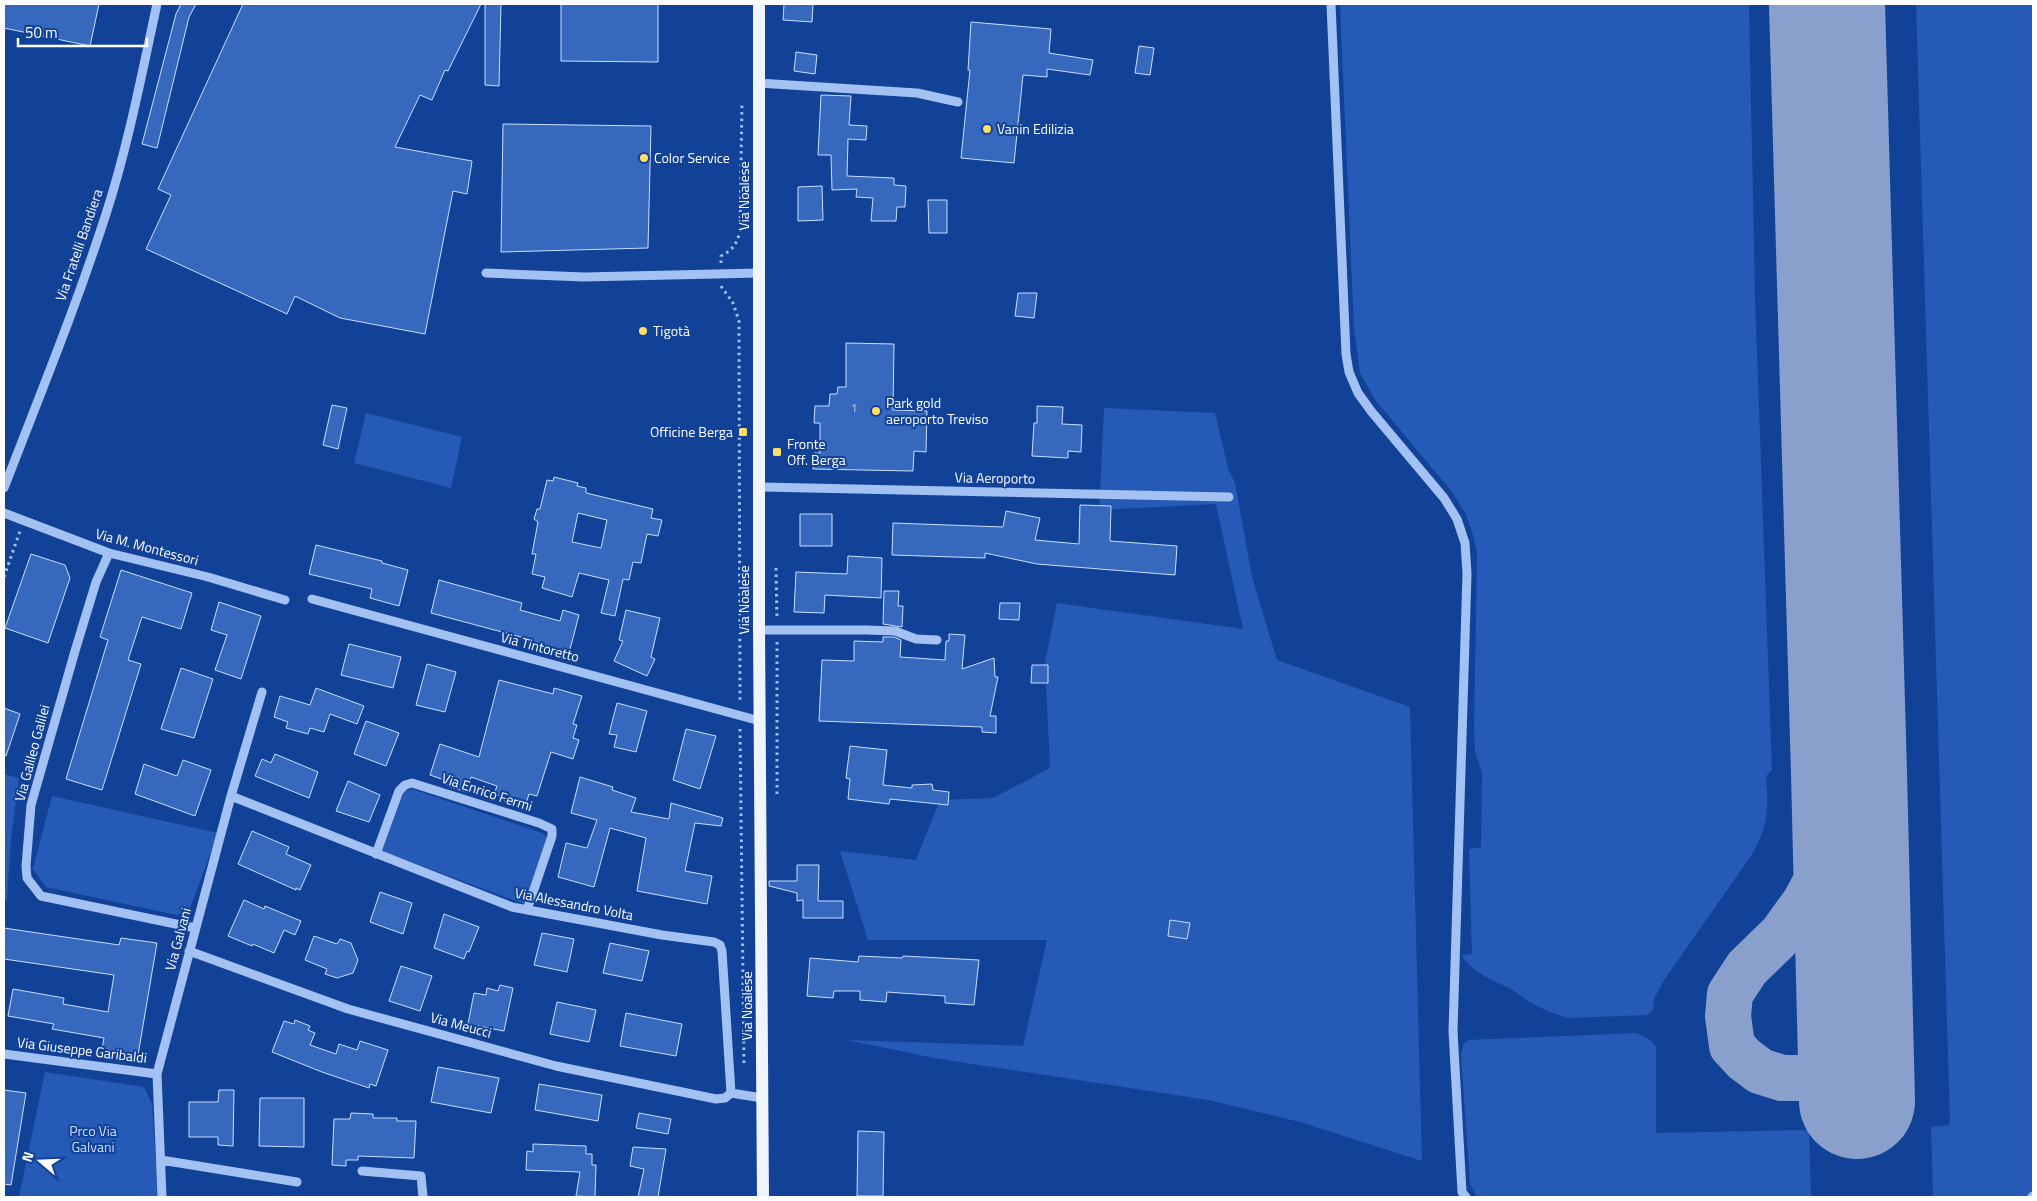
<svg xmlns="http://www.w3.org/2000/svg" width="2037" height="1201" viewBox="0 0 2037 1201" font-family="'Titillium Web',sans-serif">
<rect width="100%" height="100%" fill="#124297"/>
<path fill="#255ab6" d="M1340,4H1749L1755,296L1772,770L1766,776C1769,811 1768,826 1751,856L1664,980L1654,999L1653,1010L1647,1015L1568,1018C1556,1014 1543,1010 1532,1003C1524,999 1517,992 1509,988C1491,979 1472,973 1462,955L1472,954L1469,849L1481,847L1482,773L1475,751L1474,730L1477,552L1472,532L1465,513L1452,492L1376,401L1360,373L1354,329Z
M1916,4H2033V1194L2028,1197H1933L1931,1127L1948,1125L1950,1122Z
M1104,408L1215,413L1228,468L1235,483L1252,577L1277,660L1410,707L1422,1161L1300,1122L1208,1100L934,1058L847,1040L1023,1046L1047,940H868L840,851L916,860L940,800L993,798L1050,768L1045,662L1057,603L1243,629L1216,504L1099,510Z
M366,413L462,437L451,488L354,463Z
M4,774L19,778L11,839L7,900L4,899Z
M412,789L542,833L548,838L524,904L382,851L404,792Z
M52,796L218,833L189,911L176,915L46,887L33,869Z
M1636,1033C1644,1036 1651,1039 1656,1047V1133L1809,1130L1811,1197H1477L1470,1184L1461,1056C1462,1049 1462,1044 1469,1040Z
M45,1072L144,1087L152,1104L158,1197H19Z"/>
<g fill="none" stroke-linecap="round" stroke-linejoin="round">
<path stroke="#88a0cb" stroke-width="46" d="M1849,773L1831,854L1805,902L1782,934L1747,968L1730,994L1728,1016L1732,1046L1744,1059L1760,1071L1782,1078H1813L1847,1047L1855,1020"/>
<path stroke="#88a0cb" stroke-width="116" d="M1827,4L1849,773L1857,1101"/>
</g>
<path fill="#3668bd" stroke="#cbdefd" fill-rule="evenodd" d="M4,4H99L90,46L4,28Z
M181,4H196L189,17L157,148L142,144L176,14Z
M243,4H481L448,71L445,70L432,100L420,95L395,147L472,161L467,194L453,191L425,334L340,318L295,296L287,314L146,249L171,195L158,189Z
M485,4H501L499,86L485,85Z
M561,4H658V62L561,61Z
M784,4H813L812,22L783,20Z
M971,22L1051,29L1049,53L1093,60L1090,75L1047,69V77L1023,75L1014,163L961,158L970,70H968Z
M1139,46L1154,48L1150,75L1135,73Z
M796,52L817,55L815,74L794,71Z
M821,95L851,96L849,125L867,126L866,140L848,139L847,176L894,178V185L906,186L905,207H897L896,221H871L873,198L856,197L857,189L832,190L831,155H818Z
M503,124L651,126L648,248L501,252Z
M822,186L823,220L798,221V187Z
M928,200H947V233H929Z
M1018,293H1037L1034,318L1015,316Z
M846,343L894,344L893,410L927,411L926,452L914,451L913,471L813,469L814,453H820V423H814L815,406H829L830,394H837L838,387H846Z
M332,405L347,408L338,449L323,445Z
M1037,406L1063,407L1062,424L1082,425L1081,452L1068,451V458L1032,456L1034,423H1037Z
M554,477L578,483L577,486L586,488V493L653,509L651,518L662,520L658,536L647,534L641,563L633,562L629,580L623,579L615,616L601,613L609,580L579,573L572,597L542,588L545,577L532,574L536,554H532L538,522L534,519L537,509H540L547,480L553,481ZM578,513L607,520L601,548L572,542Z
M1080,505L1111,506L1110,541L1177,546L1175,575L1037,564L985,553V558L892,555L893,523L1003,527L1006,511L1040,518L1035,540L1079,544Z
M800,514H832V546H800Z
M316,545L382,561V563L408,570L399,606L370,598L372,589L309,574Z
M31,554L65,565L70,578L48,643L5,628Z
M848,556L882,558L881,598L825,595L824,613L794,612L796,572L847,574Z
M121,570L192,593L181,629L142,617L128,660L141,664L102,790L66,779L108,640L100,637Z
M439,580L522,603L520,610L560,621L563,610L579,615L569,653L531,643L532,640L431,613Z
M884,591H899L898,606H903L902,627L883,624Z
M219,602L261,616L241,679L215,670L227,635L211,630Z
M1000,603H1020L1019,620L999,619Z
M626,610L660,618L651,657L655,659L647,676L614,661L623,641L619,640Z
M949,634L965,635L962,669L994,658L995,677H998L990,716H996V733L982,732V727L819,721L822,660L854,661V641L883,642V637H894L901,640L900,657L945,660L946,641H949Z
M349,644L401,657L393,688L341,675Z
M427,664L456,672L445,712L416,705Z
M1032,665H1048V683H1031Z
M181,668L213,679L194,738L161,729Z
M499,680L553,694L554,688L582,696L573,724L577,725L573,738L579,740L573,759L551,752L537,796L529,794L525,807L504,801L505,797L494,794L497,786L471,777L466,792L448,786L447,781L430,775L440,744L479,757Z
M316,688L364,706L357,724L330,714L324,732L310,728L308,734L286,728L288,722L274,717L280,696L310,705Z
M617,703L647,711L636,752L614,747L617,735L609,734Z
M4,708L20,714L6,756L4,755Z
M366,721L399,733L386,766L354,754Z
M686,729L716,736L700,789L673,780Z
M850,746L887,750L883,785L912,788V785L932,784L933,790L949,792L948,805L890,799L889,804L848,799L850,779L846,778Z
M275,754L318,772L309,798L255,776L262,759L271,763Z
M183,760L211,770L195,816L135,794L144,764L177,776Z
M580,777L613,787L612,790L636,798L631,812L669,819L671,803L723,818L721,826L695,823L685,871L712,876L707,904L637,891L646,838L610,828L594,887L558,877L566,843L587,848L597,820L571,813Z
M348,781L380,795L369,822L336,811Z
M252,831L289,847L286,854L311,865L300,890L296,888V890L238,864Z
M797,865H819L818,901H843V918H803V900L797,901V893L769,886V881H797Z
M380,892L412,903L403,934L370,922Z
M244,900L264,909L265,906L301,921L295,935L284,930L274,953L253,944L252,946L228,936Z
M444,914L479,927L469,952L467,951L464,959L434,948Z
M1170,920L1190,923L1187,939L1168,936Z
M4,928L119,945L121,938L157,943L138,1055L102,1049L104,1038L52,1029L54,1024L8,1016L13,989L64,998L63,1004L108,1012L114,975L4,959Z
M542,933L574,939L567,972L534,965Z
M314,936L337,944L340,939L351,943L358,960L353,973L337,978L325,974L327,969L305,960Z
M610,943L649,951L642,981L603,973Z
M859,956L902,958L903,956L979,960L974,1005L945,1003V996L900,993L887,992L886,1002L860,1000V991H834L833,998L807,996L810,958L858,962Z
M401,966L432,976L420,1011L389,1001Z
M500,985L513,988L504,1031L468,1024L474,993L486,995L487,988L498,991Z
M557,1002L596,1010L589,1042L550,1034Z
M626,1013L682,1024L676,1056L620,1046Z
M295,1020L310,1026L308,1030L315,1033L310,1045L336,1054L339,1044L357,1050L360,1041L388,1050L376,1086L370,1084L369,1088L322,1072L272,1052L284,1021L294,1024Z
M438,1067L499,1078L491,1113L431,1102Z
M539,1084L602,1095L598,1121L535,1110Z
M4,1090L26,1093L11,1185L4,1184Z
M219,1090H234L233,1146L218,1145V1137H189V1102H218Z
M260,1098H304V1147L259,1146Z
M351,1113L373,1114V1118H397V1121H416L414,1158L358,1156V1160H346V1166L332,1165L334,1119H350Z
M639,1113L671,1119L668,1134L636,1128Z
M858,1131L884,1132L883,1196H857Z
M533,1144L586,1146V1154H592V1165H596L595,1197L576,1196L580,1172L526,1170L527,1151L533,1152Z
M633,1147L666,1149L658,1197H638L644,1169L630,1166Z"/>
<g fill="none" stroke-linecap="round" stroke-linejoin="round">
<path stroke="#a3c1f3" stroke-width="3" stroke-dasharray="2.5 4" stroke-linecap="butt" d="M721,263V256C733,250 738,242 740,230L742,102
M721,286L733,303L739,321L740,702
M776,568L777,619
M4,577L20,531
M740,729L744,1065
M777,794V640"/>
<path stroke="#a3c1f3" stroke-width="9" d="M1331,4L1346,354L1349,372L1358,393L1371,411L1444,498L1457,519L1465,543L1467,574L1453,1031L1462,1192L1466,1197
M758,83L917,93L958,102
M486,273L584,277L759,273
M759,487L1229,497
M4,488C39,397 76,307 106,214C128,146 142,73 157,4
M4,513L109,553L208,577L285,600
M109,553L96,582L75,651L31,805L26,866L27,878L41,896L195,928
M312,599L760,721
M759,630H866L895,631L916,639L937,640
M231,796L512,907L662,935L714,942L720,945L722,951L731,1093
M376,854L399,791L405,785L412,783L539,823L552,829V836L527,910
M189,951L348,1009L556,1066L716,1099L725,1098L731,1093
M4,1054L157,1074
M731,1093L762,1098
M161,1160L297,1182
M362,1171L421,1176L423,1197
M162,1197L157,1074L231,796L262,692
M2032,1197L2033,1196"/>
<path stroke="#eff4ff" stroke-width="12" d="M759,4V630L763,1197"/>
</g>
<g fill="#ffde65" stroke="#124297" stroke-width="2">
<circle cx="987" cy="129" r="5"/>
<circle cx="644" cy="158" r="5"/>
<circle cx="643" cy="331" r="5"/>
<circle cx="876" cy="411" r="5"/>
<rect x="738" y="427" width="10" height="10" rx="2.5"/>
<rect x="772" y="447" width="10" height="10" rx="2.5"/>
</g>
<g text-anchor="middle" stroke-width="4" stroke-linejoin="round" paint-order="stroke">
<g font-size="11" fill="#cdd9ee">
<text x="854" y="412">1</text>
</g>
<g font-size="14" fill="#fff" stroke="#124297" text-anchor="start">
<text x="997" y="134">Vanin Edilizia</text>
<text x="654" y="163">Color Service</text>
<text x="653" y="336">Tigotà</text>
<text x="886" y="408">Park gold<tspan x="886" dy="16">aeroporto Treviso</tspan></text>
<text x="733" y="437" text-anchor="end">Officine Berga</text>
<text x="787" y="449">Fronte<tspan x="787" dy="16">Off. Berga</tspan></text>
</g>
<g font-size="14" fill="#fff" stroke="#124297">
<text transform="translate(744 196) rotate(-90)" y="5">Via Noalese</text>
<text transform="translate(79 245) rotate(-71)" y="5">Via Fratelli Bandiera</text>
<text transform="translate(995 478) rotate(1)" y="5">Via Aeroporto</text>
<text transform="translate(147 547) rotate(15)" y="5">Via M. Montessori</text>
<text transform="translate(744 600) rotate(-90)" y="5">Via Noalese</text>
<text transform="translate(540 647) rotate(15)" y="5">Via Tintoretto</text>
<text transform="translate(32 753) rotate(-75)" y="5">Via Galileo Galilei</text>
<text transform="translate(487 792) rotate(18)" y="5">Via Enrico Fermi</text>
<text transform="translate(574 904) rotate(11)" y="5">Via Alessandro Volta</text>
<text transform="translate(178 939) rotate(-75)" y="5">Via Galvani</text>
<text transform="translate(747 1006) rotate(-90)" y="5">Via Noalese</text>
<text transform="translate(461 1025) rotate(15)" y="5">Via Meucci</text>
<text transform="translate(82 1050) rotate(7)" y="5">Via Giuseppe Garibaldi</text>
</g>
<g font-size="14" fill="#cbdefd" stroke="#124297">
<text x="93" y="1136">Prco Via<tspan x="93" dy="16">Galvani</tspan></text>
</g>
</g>
<rect width="2037" height="1201" fill="none" stroke="#ffffff" stroke-width="10"/>
<g transform="translate(40 1161) rotate(289)" stroke="#124297" stroke-width="4" paint-order="stroke">
<path d="M0-4L9 19L0 12L-9 19Z" fill="#ffffff"/>
<text y="-8" font-size="14" font-weight="bold" text-anchor="middle" fill="#ffffff">N</text>
</g>
<path d="M18 38v8h129v-8" fill="none" stroke="#ffffff" stroke-width="2.5"/>
<text x="25" y="38" font-size="15" fill="#ffffff" stroke="#124297" stroke-width="4" paint-order="stroke">50 m</text>
</svg>
